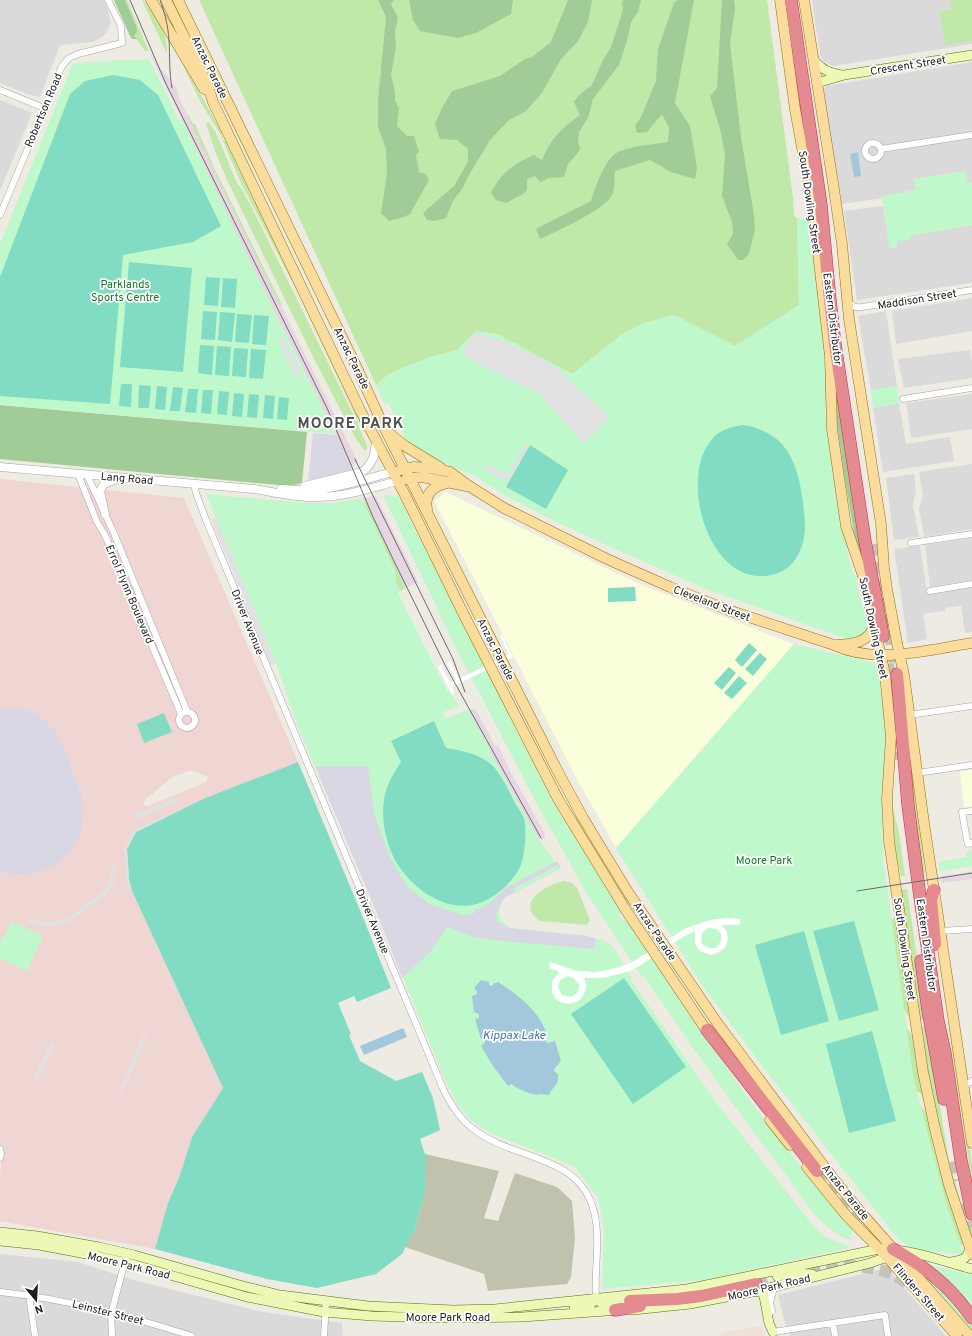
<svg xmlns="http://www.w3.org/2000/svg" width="972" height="1336" viewBox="0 0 972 1336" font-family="Overpass,sans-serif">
<rect width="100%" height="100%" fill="#eeebe3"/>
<path fill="#dbdada" d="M0,0H104L108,11L111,23L105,35L93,42L60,45L40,97L27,94L0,83Z
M812,0H972V44L833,66L823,61L820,55Z
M972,62V185L842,204L822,89H824L826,86Z
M0,100L32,113L0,191Z
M883,206L890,249L896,241L911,235L972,225V283L857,300L844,211Z
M972,298V331L896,344L892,311Z
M886,311L897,386L871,390L858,316Z
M970,350L972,361V378L904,388L898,359Z
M972,394V429L911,438L906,403Z
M899,403L906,444L950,437L954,461L883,472L873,408Z
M972,464V529L924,537L919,508L923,496L919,472Z
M914,474L916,491L913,505L919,537L894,540L886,478Z
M972,538V580L930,587L925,545Z
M920,546L927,594L972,586V632L965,633L961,606L945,608V611L923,614L927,639L908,643L894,549Z
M0,1254L78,1262L130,1279L263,1312L342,1323L343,1336H0Z
M887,1268L946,1336H791L785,1323L778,1295Z"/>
<path fill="#efd6d2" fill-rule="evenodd" d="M0,479L184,498L298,762L204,799L137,832L132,891L223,1088L192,1137L180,1175L168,1203L155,1249L0,1221V1176L3,1149L0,1147ZM192,770L208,777L206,782L148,806H145L143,804L144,801L172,777Z"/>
<path fill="#e7d5e1" d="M149,51L158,65L178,90H177L179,98L187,115L358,462L350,466L337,435L278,319Z
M376,496L418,582L406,588L365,501L364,502L362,498Z
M473,709L476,710L495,746L498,745L508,767L545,834L544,839L541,840L538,839L489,750L490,748L468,710Z
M972,872V879L942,883L941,876Z"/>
<path fill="#fafedb" d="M446,492L637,583L794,644L616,848L578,781L434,501Z
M972,770V806L964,807L960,772Z"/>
<path fill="#f0e0d6" d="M763,1326L765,1336H721V1333Z"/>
<path fill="#c0c2ae" d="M425,1154L499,1171L484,1218L498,1221L515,1173L557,1187L572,1201L575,1238L571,1277L567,1284L488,1291L484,1274L405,1247L415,1229L425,1193Z"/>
<path fill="#c0e8a9" d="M125,0H127L148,49L147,51H145L134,36Z
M142,0H144C147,6 151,10 155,16C164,27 167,40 167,54Z
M199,0H767L793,198L794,216L797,218L799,305L735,346L674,315L641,324L620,336L572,374L497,334L477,331L457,350L430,357L389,374L376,385Z
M950,0H972V41L945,45L940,12L951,10Z
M186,69L223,134L221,135L224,141L226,140L363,426H361L359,423L297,291L240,181L220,134L201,103L185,70Z
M188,114L193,124H195L216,172L215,173L187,115Z
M209,122L216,133L237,183L242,189L260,224L355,418L367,445V448L365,451L358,441H357L313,357L227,180L216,154L206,123Z
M217,173L282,305L280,306L217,177L215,174Z
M365,501L406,588L400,591L396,583L394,568L364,505V502Z
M906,718L925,873H921L911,795Z
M891,799L899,833L905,876H901L895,852L891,824Z
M563,881L572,883L577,888L590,920L587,925L540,921C536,918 533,916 531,911C526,895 550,885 563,881Z
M907,889L926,1019L919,1020L900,890Z
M896,918L911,1020L900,1004L887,919Z
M899,1016L914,1039L924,1096L911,1087Z
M951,1022L972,1163V1184L948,1023Z
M927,1026L948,1156L967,1225L972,1224V1245L954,1192L930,1091L920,1027Z
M914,1099L928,1115L965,1244L958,1245Z"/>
<path fill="#a1cc98" d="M114,0H125L136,26L137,31L134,36L137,39H132L130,36Z
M378,0H394L391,4L398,18L395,32L396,47L391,75L395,92V100L399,109L397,126L407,136H414L419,152L416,155L419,172L426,174L429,180L410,214L404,217L389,221L381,213L387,174L386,149L378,127V101L386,17Z
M409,0H513L511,14L476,33L458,38L420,31L413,20Z
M568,0H592L588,22L578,41L561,59L542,93L525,112L509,120L490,140L469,175L464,186L453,201L446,218L434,221L427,220L423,213L454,186L468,162V149L457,140L440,139L435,124L442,108L452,91L500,76L525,59L532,57L551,42Z
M624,0H641L638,12L631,22L627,41L619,65L593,99L588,118L579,132L578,140L580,150L568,164L564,177L549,178L540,182L535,176L527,179V190L523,194L506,203L496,200L491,193C501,173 513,164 534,155L542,160C551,138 561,129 580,115L574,102L579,95L592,85L602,62L611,47L623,10L622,2Z
M678,0H694L675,103L690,126L697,168L695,179L671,172L650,160L615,171C614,177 615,186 613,193C608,209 556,231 540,239L536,229L591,201C595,188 605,158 618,152C634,145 652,145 668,142L669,128L662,114L647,132L637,133L635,126L641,117L656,81L658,49L674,3Z
M722,0H734L735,8L730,44L741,137L754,215L755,230L749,254L743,260H738L727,244L733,234L732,222L722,196L725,155L721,133L710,96L717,88Z
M835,375L863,549L859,551L854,533L845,480L836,416Z
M0,405L307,432L302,483L289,486L0,459Z"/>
<path fill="#bff8ca" d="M149,59L179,120L182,119L278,319L336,434L0,405V244L73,63Z
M965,171L967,183L972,182V225L911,235V239L897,241V247L890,249L882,196L916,190L914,179Z
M797,218H810L827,370L825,414L838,497L848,543L847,554L856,580L868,629L864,636L850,640L706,589L606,545L555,521L506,496L475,476L439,461L414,458L389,404L385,405L376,385L389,374L430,357L457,350L477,331L497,334L572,374L620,336L641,324L674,315L735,346L799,305Z
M897,386L899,403L873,408L871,390Z
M206,494L307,503H335L362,498L394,568L396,583L400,591L398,593L447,691H450L452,695H453L459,706L443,712L445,718L468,710L491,749L489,750L538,839C543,846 551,854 555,862L557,861L561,868L506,897C495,907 498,920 510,928L587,936L603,940L612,946L615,950L631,976L632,982L718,1105L811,1223C825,1238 830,1240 849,1246V1248L703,1280L602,1289L604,1229L598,1198L574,1166L488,1132L470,1119L458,1105L442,1073L379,918L295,719L276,663Z
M383,495L398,496L403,504L412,524L437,571L554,804L622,913L619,915L623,922L626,920L746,1095L798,1163L853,1229L852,1231L850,1240C815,1226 802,1195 780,1167C732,1105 689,1042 645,978L640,974L586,892L538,806L454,644Z
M794,644L878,664L887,743L882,803L883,859L914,1081L946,1202L964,1255L913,1249L898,1239L763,1067L702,985L616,848Z
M972,850V866L940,871L939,862L967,857L966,852Z
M11,923L18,924L43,936L27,971L0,959V944Z
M925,1264L972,1275V1331L919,1272Z"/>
<path fill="#81dcc3" d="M113,75L140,80L158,95L221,226L193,242L123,255L110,404L0,396V277L70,94L85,81Z
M129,262L192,268L183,372L120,367Z
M206,277L220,278L218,306L204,305Z
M223,278L237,279L235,308L221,307Z
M203,311L217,312L215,340L201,339Z
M220,312L235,313L232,342L218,340Z
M237,314L252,315L249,343L235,342Z
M254,315L269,316L266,345L252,344Z
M200,345L214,346L212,375L198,373Z
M217,346L231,347L229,376L215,375Z
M234,348L248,349L246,377L232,376Z
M251,349L266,350L263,379L249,378Z
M121,384H132L131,407L119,406Z
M139,385L151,386L149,408H138Z
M157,386L167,387L165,410L155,409Z
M173,387L183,388L180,411H170Z
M188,389H198L196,413L185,412Z
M203,390H213L211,414L201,413Z
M219,391L229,392L227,415L217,414Z
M234,393L244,394L242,417L232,416Z
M249,394L259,395L257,418L247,417Z
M265,395L275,396L273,419L263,418Z
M279,397L289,398L287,420L277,419Z
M743,425C787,432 798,463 803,503C805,520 807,535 800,551C795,563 785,572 772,575C708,589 677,476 713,438C721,429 732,427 743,425Z
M530,445L568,470L546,509L506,487Z
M635,587L636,601L608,602V588Z
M749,643L757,650L742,667L735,660Z
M760,653L767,659L753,676L745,669Z
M729,667L736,673L722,690L714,683Z
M739,676L747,683L732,699L724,693Z
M164,713L172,732L144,743L137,724Z
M434,721L446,748C464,751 486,755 497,771C505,781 510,794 516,805C519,809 522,814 524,818C527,830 525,859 519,869C512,881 504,889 492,897C456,920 416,894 396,862C386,844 381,820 384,800C386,786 393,774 401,762L391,741Z
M298,762L362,915L391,988L357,1002L354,996L338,1003L351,1034L349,1035L360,1061L396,1081L422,1072L433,1098L440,1130L420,1139L426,1158L425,1193L415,1229L402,1254L376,1274L317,1288L267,1279L155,1249L168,1203L180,1175L192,1137L223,1088L132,891L129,879L127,849L136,832L203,799Z
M854,921L879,1010L839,1021L813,931Z
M804,931L829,1021L781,1035L755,945Z
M624,978L686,1067L633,1104L571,1014Z
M872,1031L896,1121L849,1133L826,1044Z"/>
<path fill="#e1e1e1" d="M478,332L491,338L500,339L530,354H534L561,371L566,378L610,417L584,443L545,401L540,393L525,387L470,360L465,354L463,347L467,346L469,340Z
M283,337L302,374L296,377L278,340Z
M526,443L529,445L508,482L484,469L487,464L507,475Z
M216,517L276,663L271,665L211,519Z
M177,797L179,802L136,819L134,814Z
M166,815L167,817L136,832L127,849L129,879L132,891L129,892L126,879L124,849L134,830Z
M112,865H116V872L114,883L108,893L72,920L63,924L52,926H42L27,922L29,918L43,922H52L61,920L70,916L105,890L109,882Z
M143,1035L148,1036L122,1093L119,1091Z
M50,1043L55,1045L37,1082L33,1080Z"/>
<path fill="#d8d7e3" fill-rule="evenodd" d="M313,433L337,435L353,472L308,481Z
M9,707L23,709L33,712L41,717L55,731L64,746L82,798L83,807L81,831L78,839L69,853L60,862L49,868L36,873L24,874H13L0,871V708Z
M315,766H368L374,815L391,859L406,885L429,904L463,915L475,913L476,909L483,908L507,887L557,861L561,868L506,897L502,901L496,914L498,922L510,928L587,936L596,939L594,949L503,941L474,937L447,927L430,952L402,978L379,918ZM558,865L560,868L515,892L513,889Z"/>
<path fill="#a3c8db" d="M858,152L861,176L854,177L850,154Z
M481,980L489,982V985L492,986L494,983H496L498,982C518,995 540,1011 547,1035L544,1038L547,1043L555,1041L561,1061L555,1068L554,1071L558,1074C559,1087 552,1086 549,1095L539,1094V1095C529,1094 520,1090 511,1084L508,1086L493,1066L481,1046L485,1043L484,1039H481L475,1019L479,1018V1014L474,1012L472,996L477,994V991L474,988Z
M403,1028L407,1037L364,1055L360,1046Z"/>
<path fill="#fff" fill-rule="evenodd" d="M502,635L513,657L452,687L455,693L452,695L438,667L441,665L450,683L456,680L447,663L450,661L459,679L509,654L500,636Z
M727,918L740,919V925H722L727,932L728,940L725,948L718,953L710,955L700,951L695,944V931L683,937L641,965L627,972L603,978H584L586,986L585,992L581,999L576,1002L570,1004L562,1003L555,998L552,993V982L555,977L560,972L549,968L550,962L574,970L581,971L595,972L613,969L631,963L686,928L710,920ZM708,928L717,929L721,934V941L716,948H709L703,945L701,942L702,933ZM568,976L574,978L579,985L578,992L573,996L570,997L562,995L558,987L560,980Z"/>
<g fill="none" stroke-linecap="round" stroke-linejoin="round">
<path stroke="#c4c2bb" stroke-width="12" stroke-dasharray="12 6" stroke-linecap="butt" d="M874,544L897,674
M888,664L895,709
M897,734V760
M955,1161L960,1180
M817,1171L863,1221
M966,1203L972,1228
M756,1284C794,1275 837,1260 876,1269C889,1271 901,1279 912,1286"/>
<defs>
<path id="minor" d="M0,90L44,108
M865 151a8 8 0 1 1 16 0a8 8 0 1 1-16 0Z
M881,149L972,135
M0,215L62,66L69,58L78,54L122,43L121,26L108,0
M848,301C852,306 855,308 862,307L972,290
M903,399L972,388
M78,474L97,522L105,535L181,714
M87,475L113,531L187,711
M194,484L196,493L206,520L444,1091C452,1106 461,1121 476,1131C515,1160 581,1155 594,1212C601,1240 594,1269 596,1297
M911,543L972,534
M930,591L972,584
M179 720a8 8 0 1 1 16 0a8 8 0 1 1-16 0Z
M909,715L972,706
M917,773L972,765
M972,811L962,812L967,840L968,844L972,843
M941,931L972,929
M964,1086L972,1081
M0,1149L1,1154L0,1158
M0,1292C66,1299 129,1316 192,1336
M29,1295L35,1336
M833,1323L835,1336
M773,1332L885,1315L888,1336
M112,1336L111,1314L127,1254
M324,1336L326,1302"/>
<path id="tertiary" d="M0,467L254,489C273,492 293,497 312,497C342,498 370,488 398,481
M305,486L362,472C373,464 375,455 376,441
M281,489C292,489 304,491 316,490C342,487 367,479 392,472
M105,514L100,491L104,484L117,479
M771,1311L769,1302L773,1288"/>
<path id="secondary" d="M814,60C822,70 830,73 842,75
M817,83L844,75L972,55
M0,1232L37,1236L99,1247L134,1255L243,1286L280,1295L368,1306L453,1310L495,1309L687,1289L879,1249C911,1249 942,1261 972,1269
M0,1241L39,1245L92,1255L135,1265L247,1297L324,1312L372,1316L438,1318L522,1317L620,1310
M951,1262C964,1260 968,1259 970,1246
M777,1276L796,1273L812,1274
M757,1291L762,1293L764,1296L769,1323L773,1332
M596,1297L601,1303L636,1300
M574,1308C583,1307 592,1307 596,1297
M633,1310L690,1304L757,1291L870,1263L887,1257L892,1252"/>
<path id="primary" d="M151,0L204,89
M166,0L207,83L213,102L360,410L405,495L465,617L558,799L627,912L711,1037
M178,0L357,368L383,425L556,768L583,818L628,892L718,1024L835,1181L864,1216L970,1336
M780,0L795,109L812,203L815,228L830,356L832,429L846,526L863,576L885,674L891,737L887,799L889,841L923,1072L935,1129L949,1185L972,1254
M804,0L833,183L842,244L849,319L881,524L884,568L887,589L897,643L904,675L924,823L972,1143
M390,434L405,446L441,468
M400,470L414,467L430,468L450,472L469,486L504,508L607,559L670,587L728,610L834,645C877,665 927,650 972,643
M406,479L422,477L466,486
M427,509C424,494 433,486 447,483
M837,645C854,644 868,643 875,625
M770,1120L790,1145
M807,1167L846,1215L887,1257L957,1336"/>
<path id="motorway" d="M791,0L821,205L830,300L835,344L865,541L883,636
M897,674L908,805L920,897L938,1021L945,1053L961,1160L972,1214
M934,890L931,900L935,944
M921,961L928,1010L944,1099
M707,1030L817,1171
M893,1249C925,1266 952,1288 972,1318
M630,1301L677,1299L701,1296L756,1284
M615,1310L640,1306"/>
</defs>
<use href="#minor" stroke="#a4a4a4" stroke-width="7"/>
<use href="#tertiary" stroke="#a4a4a4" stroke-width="9"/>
<use href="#secondary" stroke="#597107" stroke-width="10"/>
<use href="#primary" stroke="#927303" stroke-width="11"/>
<use href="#motorway" stroke="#d4274e" stroke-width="13"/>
<use href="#minor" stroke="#fff" stroke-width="6"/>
<use href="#tertiary" stroke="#fff" stroke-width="8"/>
<use href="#secondary" stroke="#edf8b7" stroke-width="9"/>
<use href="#primary" stroke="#fadc9c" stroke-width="10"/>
<use href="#motorway" stroke="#e48b91" stroke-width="12"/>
<path stroke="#6b6b6b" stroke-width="1" d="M130,0L166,84L327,408L373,517L392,557L446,667L541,838
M160,0C165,13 168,26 169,40C170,57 169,72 172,88
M355,459L453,659L465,692
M857,891L972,873"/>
</g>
<g text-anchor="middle" stroke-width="3.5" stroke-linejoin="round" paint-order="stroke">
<g font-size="11" fill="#1d1d1d" stroke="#fff">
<text transform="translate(908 65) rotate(-9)" y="4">Crescent Street</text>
<text transform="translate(210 67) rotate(64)" y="4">Anzac Parade</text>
<text transform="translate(43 110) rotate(-67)" y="4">Robertson Road</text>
<text transform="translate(810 202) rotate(82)" y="4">South Dowling Street</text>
<text transform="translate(917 299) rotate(-9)" y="4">Maddison Street</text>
<text transform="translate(833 319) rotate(83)" y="4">Eastern Distributor</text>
<text transform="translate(352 358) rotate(64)" y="4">Anzac Parade</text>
<text transform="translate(127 478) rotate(5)" y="4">Lang Road</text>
<text transform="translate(130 594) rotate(67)" y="4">Errol Flynn Boulevard</text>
<text transform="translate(712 603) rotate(21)" y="4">Cleveland Street</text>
<text transform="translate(248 622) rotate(68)" y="4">Driver Avenue</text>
<text transform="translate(874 628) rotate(78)" y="4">South Dowling Street</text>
<text transform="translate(496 649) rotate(63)" y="4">Anzac Parade</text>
<text transform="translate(373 921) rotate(67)" y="4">Driver Avenue</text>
<text transform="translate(655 931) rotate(56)" y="4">Anzac Parade</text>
<text transform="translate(927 945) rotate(82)" y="4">Eastern Distributor</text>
<text transform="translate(905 949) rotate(82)" y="4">South Dowling Street</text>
<text transform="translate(846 1192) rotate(51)" y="4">Anzac Parade</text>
<text transform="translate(129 1265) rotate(14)" y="4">Moore Park Road</text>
<text transform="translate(769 1287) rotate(-13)" y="4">Moore Park Road</text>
<text transform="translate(919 1292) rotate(49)" y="4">Flinders Street</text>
<text transform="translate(108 1312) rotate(14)" y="4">Leinster Street</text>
<text x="448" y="1321">Moore Park Road</text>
</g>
<g font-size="11" fill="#0d7823" stroke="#fff">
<text x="125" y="288">Parklands<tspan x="125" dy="13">Sports Centre</tspan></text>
<text x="764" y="864">Moore Park</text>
</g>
<g font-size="12" font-style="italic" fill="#4b70aa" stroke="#fff">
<text x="514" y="1039">Kippax Lake</text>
</g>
<g font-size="15" font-weight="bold" letter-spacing="1" fill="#505050" stroke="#fff">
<text x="351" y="428">MOORE PARK</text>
</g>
</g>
<g transform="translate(36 1300) rotate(162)" stroke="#ffffff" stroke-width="3" paint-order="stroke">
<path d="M0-3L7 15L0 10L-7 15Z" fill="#1d1d1d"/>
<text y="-6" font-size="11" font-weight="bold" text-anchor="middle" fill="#1d1d1d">N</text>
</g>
</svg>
